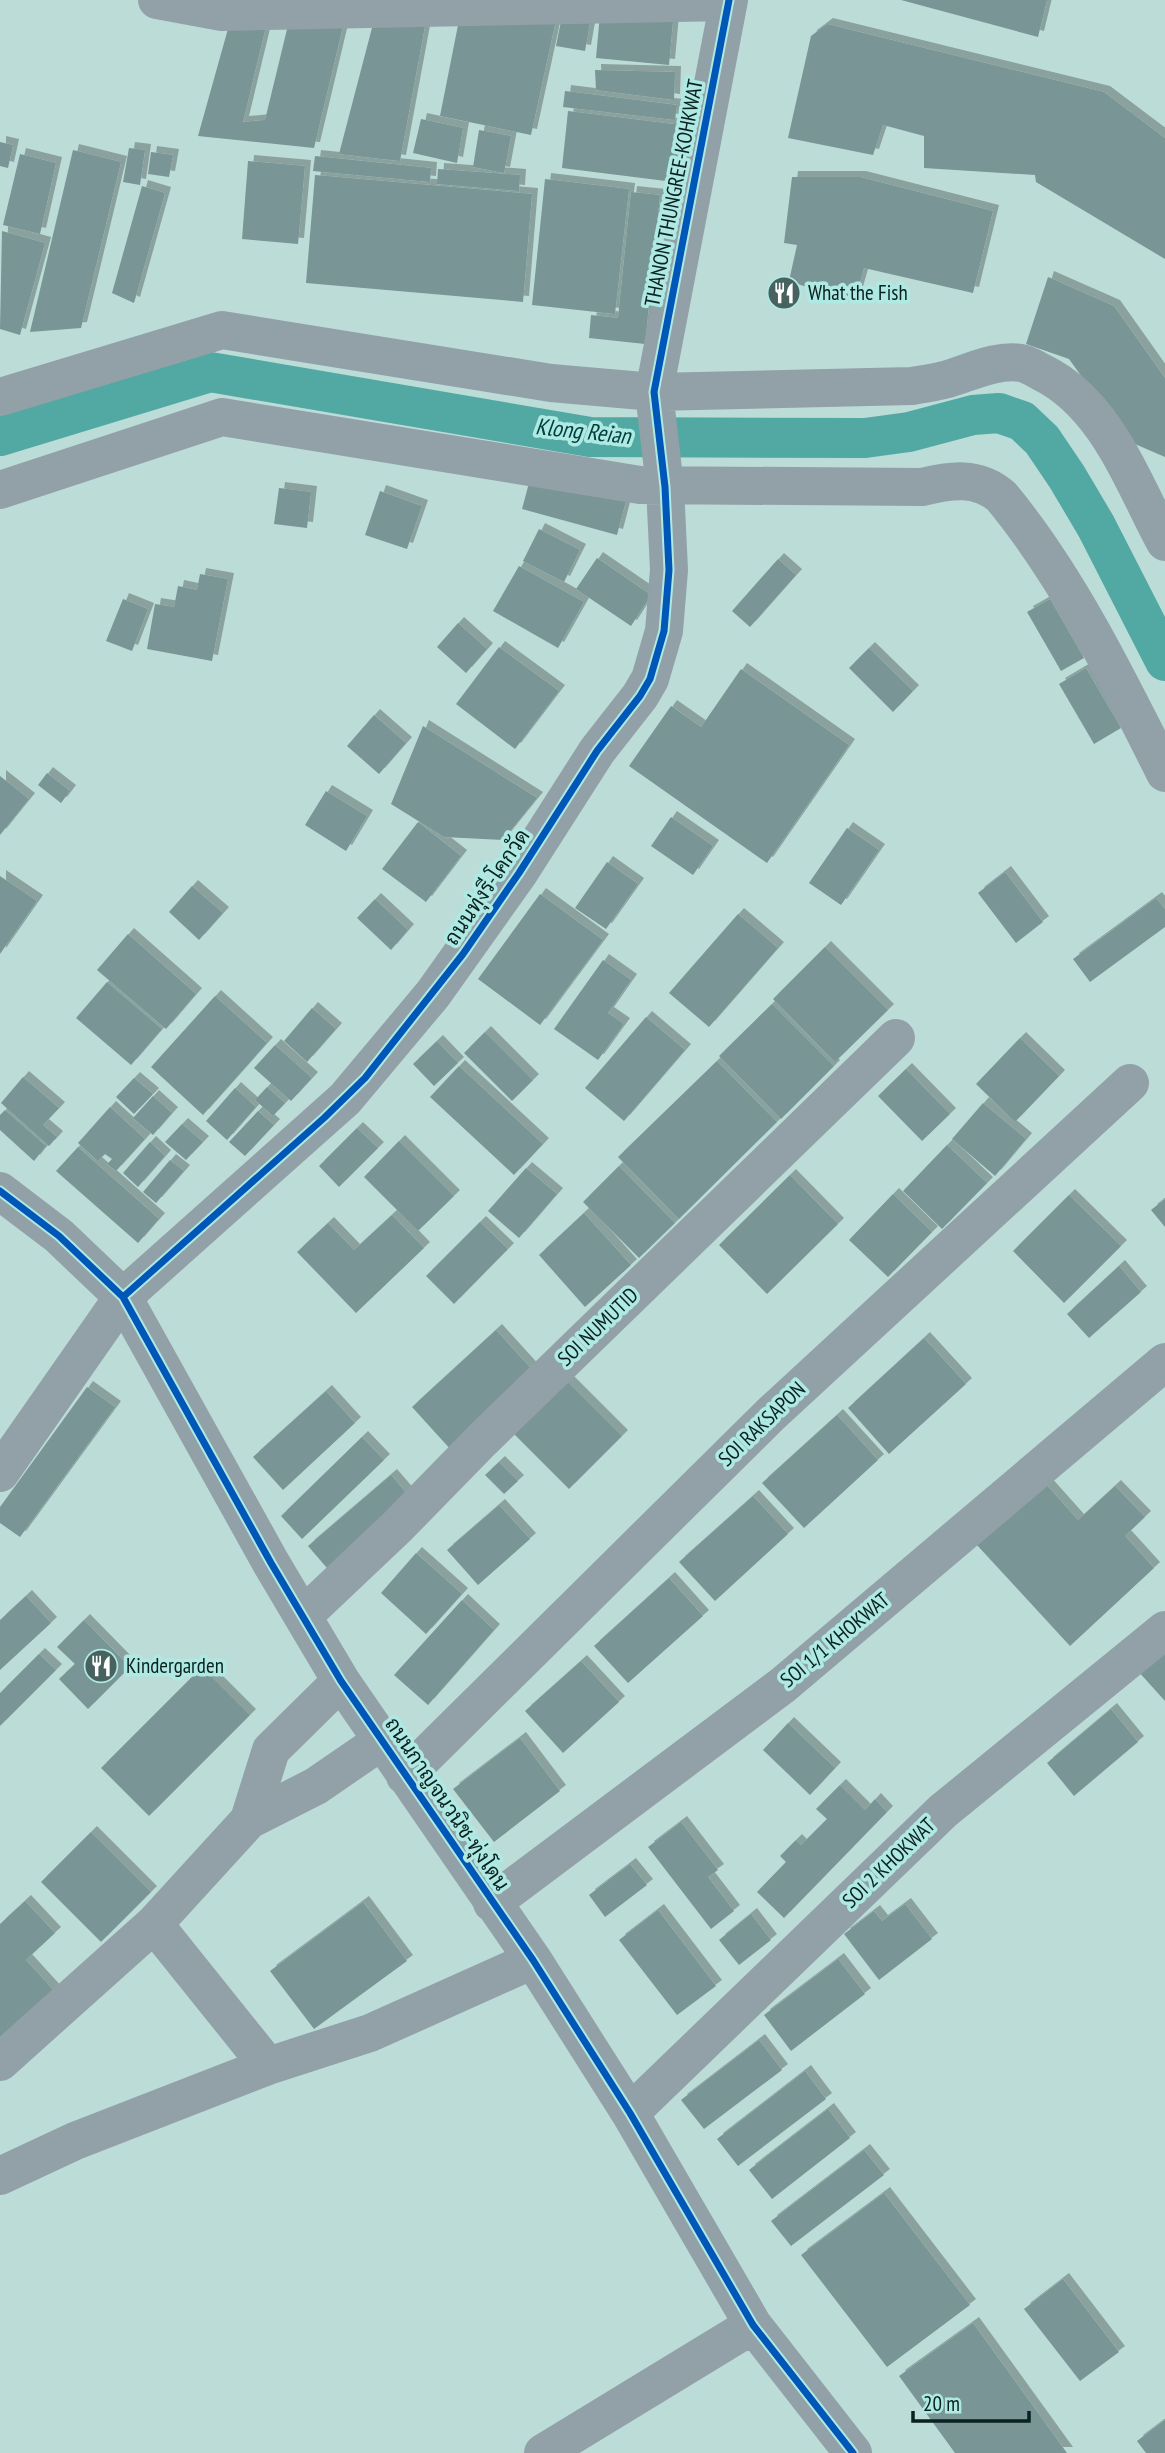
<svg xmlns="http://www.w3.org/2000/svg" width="1165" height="2453" viewBox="0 0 1165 2453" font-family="'PT Sans Narrow',Sarabun,sans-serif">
<defs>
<filter id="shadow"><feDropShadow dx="6" dy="-6" stdDeviation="0" flood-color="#0004"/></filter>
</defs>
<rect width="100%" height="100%" fill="#bcdcd8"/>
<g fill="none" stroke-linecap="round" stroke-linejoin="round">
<path stroke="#52a8a2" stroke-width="40" d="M0,436L210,372L590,437L865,438L909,432L973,415L999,413L1022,421L1042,440L1067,477L1096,526L1165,661"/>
</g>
<path fill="#799595" filter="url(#shadow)" d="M901,0H1047L1038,37Z
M461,10L557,15L531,135L440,116Z
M563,11L591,17L585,51L556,46Z
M600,14L673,21L669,65L596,58Z
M231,18H268L243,122L265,120L289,21L344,22L314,148L198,136Z
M373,24L425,26L400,161L339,154Z
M827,24L1104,92L1165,138V259L1036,182L1035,175L924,168V136L883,125L873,155L788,138L811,36Z
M595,70L675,72L674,100L596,90Z
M565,91L677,105L675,120L563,107Z
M568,111L681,125L674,182L562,168Z
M421,119L463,128L457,163L413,153Z
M479,130L511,136L504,173L473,167Z
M0,142L13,145L8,168L0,166Z
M129,148L145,150L140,185L123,182Z
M73,150L121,162L81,328L30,332Z
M151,152L173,155L169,177L148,174Z
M20,154L56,163L40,234L3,225Z
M315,156L431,168L430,182L313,171Z
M248,161L305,166L298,244L242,239Z
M438,169L520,175L519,191L437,184Z
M315,175L532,194L523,302L306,283Z
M792,177H860L993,211L973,293L864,268L854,303L789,281L797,245L784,243Z
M545,179L629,189L615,314L532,305Z
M142,186L165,193L134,303L112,293Z
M631,192L660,195L645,344L589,338L591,315L618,318Z
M2,231L45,243L20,335L0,329Z
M1048,277L1114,306L1165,378V457L1128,441L1069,359L1026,344Z
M533,468L628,493L617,535L522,509Z
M279,488L311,492L307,528L274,524Z
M380,491L422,506L407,549L365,535Z
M539,529L580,550L564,582L523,561Z
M597,558L651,595L631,626L576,589Z
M778,559L796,575L750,627L732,611Z
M519,566L584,602L558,648L493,611Z
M200,574L228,579L212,661L147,649L155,604L174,607L178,586L197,590Z
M123,599L148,609L132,651L106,641Z
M1050,599L1084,658L1061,671L1027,612Z
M458,623L487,649L466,673L437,647Z
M499,647L559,691L515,749L456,704Z
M869,648L913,691L893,712L849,668Z
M1086,668L1121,728L1094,744L1059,684Z
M741,669L849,745L767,863L629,766L671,706L701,727Z
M374,715L406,743L379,774L347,746Z
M423,726L537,798L503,840L444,837L391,804Z
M47,773L70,791L61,803L38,785Z
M0,776L29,799L0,835Z
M326,791L367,816L346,851L305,825Z
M671,817L713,846L693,875L651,846Z
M418,822L461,856L426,902L382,869Z
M847,828L879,850L841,905L809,883Z
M607,862L638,884L606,929L575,908Z
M1005,872L1043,922L1016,943L978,893Z
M0,876L37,901L0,954Z
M192,886L223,913L199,940L169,912Z
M540,894L603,940L540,1025L478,979Z
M1156,898L1165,909V927L1090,982L1073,959Z
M375,899L408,930L391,950L357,918Z
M738,914L778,948L709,1027L669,993Z
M128,934L196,994L166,1029L97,970Z
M825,947L888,1010L835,1062L773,999Z
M603,960L631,980L608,1013L624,1024L598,1060L554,1029Z
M107,982L162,1029L131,1065L76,1018Z
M215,996L267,1043L203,1115L151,1067Z
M772,1004L834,1066L781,1119L719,1056Z
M312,1008L336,1029L307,1062L284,1041Z
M646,1017L685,1050L624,1121L585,1088Z
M485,1032L533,1080L512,1101L464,1053Z
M1020,1038L1059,1076L1015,1122L976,1084Z
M437,1041L458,1063L434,1086L413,1064Z
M275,1045L312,1078L291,1101L254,1068Z
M717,1061L777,1122L679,1219L618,1157Z
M459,1066L543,1144L514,1175L430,1097Z
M906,1069L950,1114L922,1141L878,1096Z
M23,1077L59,1108L43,1125L57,1137L49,1146L1,1103Z
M134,1078L153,1094L134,1114L116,1097Z
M267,1087L285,1103L273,1116L255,1100Z
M235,1088L256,1107L227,1140L206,1121Z
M153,1096L172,1113L153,1135L133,1118Z
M983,1103L1026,1139L995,1176L952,1139Z
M110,1107L145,1139L116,1171L107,1164L112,1159L105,1154L98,1161L78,1143Z
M5,1110L46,1146L34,1161L0,1130V1115Z
M258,1111L274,1125L245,1156L229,1142Z
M182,1124L203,1142L186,1160L165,1142Z
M357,1128L378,1148L339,1187L319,1166Z
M399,1141L454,1196L418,1231L364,1177Z
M150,1142L165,1156L138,1187L123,1173Z
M947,1145L987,1183L942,1229L903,1191Z
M78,1147L159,1219L138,1243L56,1171Z
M170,1160L184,1171L156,1203L143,1192Z
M619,1166L675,1223L639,1258L583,1202Z
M526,1168L557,1194L519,1238L488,1211Z
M790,1175L838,1224L767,1294L719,1245Z
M893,1194L932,1232L888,1277L849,1240Z
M1069,1195L1121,1246L1064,1303L1013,1251Z
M1165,1199V1227L1151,1210Z
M584,1213L631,1265L585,1307L539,1255Z
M392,1215L424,1248L356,1313L297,1252L328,1223L354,1250Z
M480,1222L508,1249L454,1304L426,1276Z
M1119,1266L1141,1292L1089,1338L1067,1314Z
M496,1330L546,1385L462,1462L412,1407Z
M924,1338L966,1384L889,1454L848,1408Z
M561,1375L622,1436L569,1489L508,1428Z
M87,1387L115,1407L20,1537L0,1523V1507Z
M326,1391L355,1423L283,1490L253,1457Z
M837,1415L878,1460L804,1528L762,1483Z
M362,1437L384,1460L302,1539L281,1516Z
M499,1462L518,1481L504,1494L485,1475Z
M391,1475L416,1504L333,1575L308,1546Z
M1044,1482L1078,1520L1115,1486L1145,1517L1125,1536L1154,1568L1070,1646L976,1544Z
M753,1496L788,1534L715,1601L679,1562Z
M499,1505L530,1539L478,1585L447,1550Z
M416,1553L462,1594L426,1634L381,1593Z
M669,1578L703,1616L628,1683L594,1646Z
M26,1596L51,1623L0,1670V1620Z
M462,1600L494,1630L428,1705L394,1675Z
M84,1620L130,1667L88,1709L59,1679L75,1664L57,1647Z
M1165,1645V1701L1137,1670Z
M39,1654L56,1670L0,1726V1693Z
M581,1661L619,1702L563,1753L525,1711Z
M202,1667L250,1715L149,1816L101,1768Z
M1111,1709L1138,1742L1074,1796L1047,1763Z
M788,1723L835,1768L810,1795L763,1750Z
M520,1738L560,1791L494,1842L453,1789Z
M840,1785L865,1810L875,1799L887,1812L784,1918L757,1892L786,1862L780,1856L796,1840L801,1845L827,1819L816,1809Z
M681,1822L718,1870L708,1877L734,1911L711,1929L648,1847Z
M91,1832L151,1892L101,1942L41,1882Z
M630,1864L647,1885L605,1917L589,1895Z
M25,1901L55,1933L26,1960L57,1994L0,2047V1924Z
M363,1902L407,1961L314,2029L270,1971Z
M905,1904L932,1939L879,1980L844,1934L874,1911L882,1921Z
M658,1910L716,1986L677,2015L619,1940Z
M751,1914L771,1940L739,1965L719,1940Z
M838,1959L865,1994L791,2051L764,2015Z
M759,2040L782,2070L704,2129L681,2100Z
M805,2071L826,2099L738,2166L717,2139Z
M828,2109L850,2138L772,2199L749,2170Z
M864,2150L884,2175L791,2246L771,2221Z
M884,2193L970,2305L887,2367L801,2255Z
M1063,2279L1119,2352L1080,2381L1024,2309Z
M973,2323L1067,2453H955L899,2376Z
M1165,2420V2453H1146L1137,2441Z"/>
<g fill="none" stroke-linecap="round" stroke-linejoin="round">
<path stroke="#92a1a8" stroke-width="38" d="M157,0L222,12L728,2
M0,397L222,330L551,383L654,392L912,386C924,384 937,382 948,379C971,372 997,359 1021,363C1028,364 1035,369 1041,372C1106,403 1133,483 1165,542
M0,490L222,417L640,485L922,487C951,480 977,476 1001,496C1067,575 1119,681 1165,773
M0,1191L59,1236L123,1297L271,1563L341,1681L533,1960L630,2113L753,2325L853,2453
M0,1473L123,1297L345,1099L433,994L519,873L597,751L640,696L650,679L664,631L669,570L665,487L654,392L729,0
M303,1616L397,1527L482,1440L896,1038
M405,1776L771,1414L1130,1083
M249,1820L271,1750L341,1681
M492,1903L783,1685L1165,1362
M0,2062L154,1924
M268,2066L154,1924L249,1820L316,1786L383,1740
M630,2113L943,1811L1165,1630
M0,2176L75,2141L268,2066L370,2033L533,1960
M543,2453L753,2325"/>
<defs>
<path id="cycleway" d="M0,1191L59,1236L123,1297L271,1563L341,1681L533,1960L630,2113L753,2325L853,2453
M123,1297L324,1118L365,1078L463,954L519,873L597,751L640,696L650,679L664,631L669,570L665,487L654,392L729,0"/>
</defs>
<use href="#cycleway" stroke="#afe9e3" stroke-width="11"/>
<use href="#cycleway" stroke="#0057b8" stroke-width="7"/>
</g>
<defs>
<symbol id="restaurant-disc" viewBox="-11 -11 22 22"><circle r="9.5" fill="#486260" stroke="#afe9e3"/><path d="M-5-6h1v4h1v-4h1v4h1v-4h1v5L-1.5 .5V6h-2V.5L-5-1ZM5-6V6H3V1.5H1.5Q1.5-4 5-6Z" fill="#fff"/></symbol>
</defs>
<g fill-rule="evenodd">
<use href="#restaurant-disc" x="765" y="274" width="38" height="38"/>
<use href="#restaurant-disc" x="82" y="1647" width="38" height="38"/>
</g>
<g text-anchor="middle" stroke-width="7" stroke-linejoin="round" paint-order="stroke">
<g font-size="21" fill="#0a211f" stroke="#afe9e3">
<text transform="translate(674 193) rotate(-79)" y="7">THANON THUNGREE-KOHKWAT</text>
<text transform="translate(487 887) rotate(-56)" y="7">ถนนทุ่งรี-โคกวัด</text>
<text transform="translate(598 1327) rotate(-44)" y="7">SOI NUMUTID</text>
<text transform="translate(762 1424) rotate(-44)" y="7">SOI RAKSAPON</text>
<text transform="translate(835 1640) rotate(-40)" y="7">SOI 1/1 KHOKWAT</text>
<text transform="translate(447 1804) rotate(56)" y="7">ถนนกาญจนวนิช-ทุ่งโดน</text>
<text transform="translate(889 1863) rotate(-44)" y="7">SOI 2 KHOKWAT</text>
</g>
<g font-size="21" fill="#0a211f" stroke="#afe9e3" text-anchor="start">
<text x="808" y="300">What the Fish</text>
<text x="126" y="1673">Kindergarden</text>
</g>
<g font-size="23" font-style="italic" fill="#00403c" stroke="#afe9e3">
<text transform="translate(583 431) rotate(6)" y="8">Klong Reian</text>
</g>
</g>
<path d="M913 2411v10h116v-10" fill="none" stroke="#0a211f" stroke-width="3.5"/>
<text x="923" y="2411" font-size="21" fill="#0a211f" stroke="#afe9e3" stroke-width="5" paint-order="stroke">20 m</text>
</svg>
